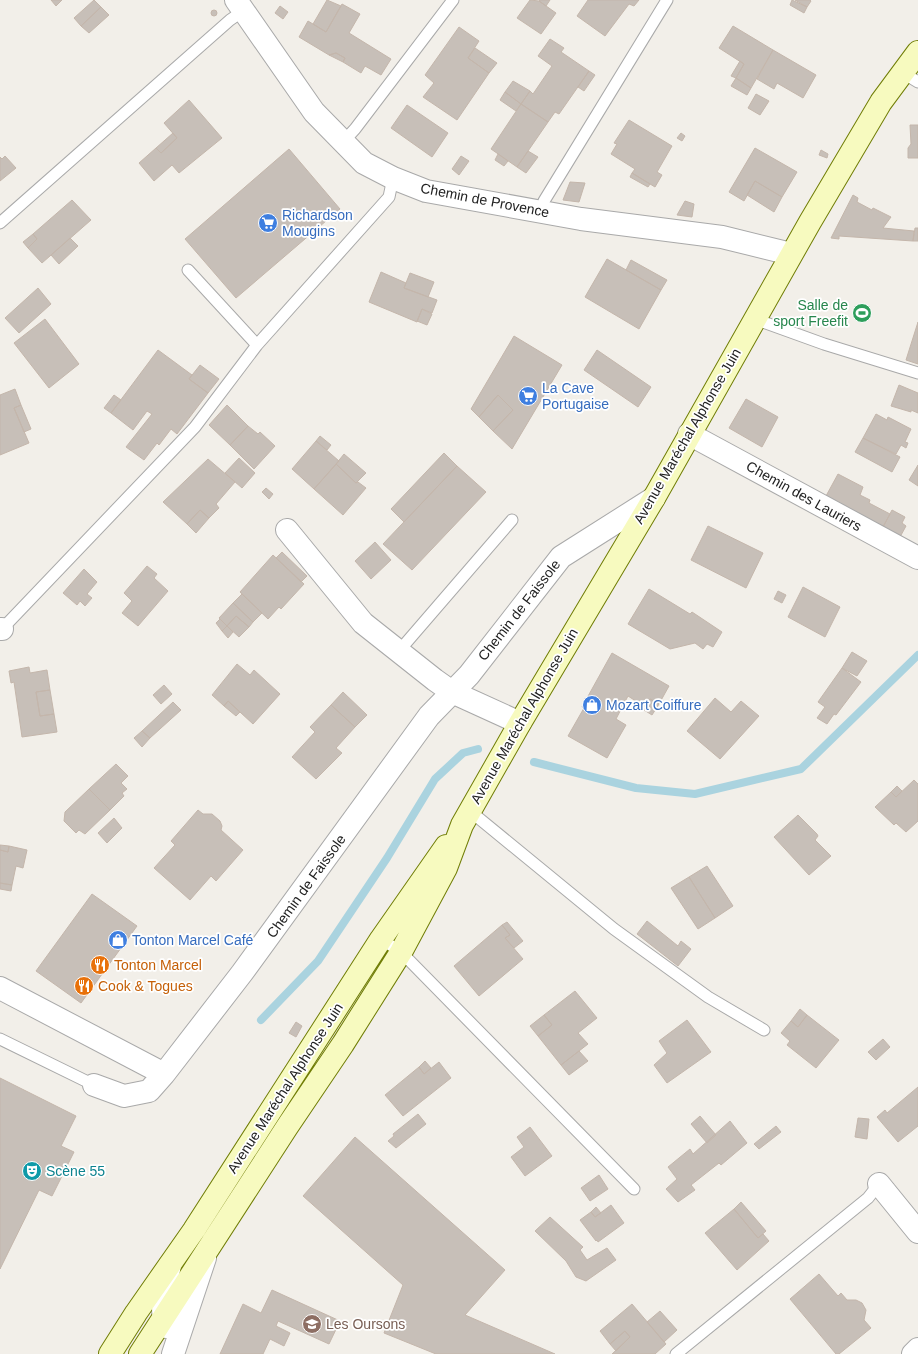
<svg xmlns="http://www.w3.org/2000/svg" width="918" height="1354" viewBox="0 0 918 1354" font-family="Helvetica,sans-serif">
<rect width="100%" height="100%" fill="#f2efe9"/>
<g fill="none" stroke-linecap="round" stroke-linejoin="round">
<path stroke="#aad3df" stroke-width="8" d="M534,762L636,788L695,794L801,769L918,655
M261,1020L318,961L387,858L435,779L463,753L478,749"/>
</g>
<path fill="#c7bfb8" stroke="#c4b6ab" d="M51,0H62L56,6Z
M94,0L101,7L81,26L74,18Z
M327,0L341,6L326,32L313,24Z
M530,0L539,1L556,13L541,34L517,18Z
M540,0H550L546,6L539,1Z
M588,0H639L634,6L629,4L605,36L577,16Z
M792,0L807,7L804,13L790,5Z
M795,0H810L811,1L807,7Z
M342,4L360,14L349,33L391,59L381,75L365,66L361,73L343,62L345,58L336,53L329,55L299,37L308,21L326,32Z
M280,6L288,12L283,19L275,13Z
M101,7L109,15L89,33L81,26Z
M211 13a3 3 0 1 1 6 0a3 3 0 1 1-6 0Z
M733,26L773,50L751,88L736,78L744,64L719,48Z
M459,27L479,41L468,58L489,73L457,120L423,97L434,83L425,75Z
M550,39L564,48L561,52L589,71L559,114L555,112L548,122L521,104L530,91L533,94L552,66L538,56Z
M475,48L497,63L489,73L468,58Z
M773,50L816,75L803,98L777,83L774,89L757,79Z
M336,53L345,58L343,62L329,55Z
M740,61L744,64L736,78L731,76Z
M589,71L595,75L584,91L578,87Z
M736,78L751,88L747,95L731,86Z
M513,81L530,91L521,104L505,92Z
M505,92L521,104L516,111L500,100Z
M756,94L769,101L760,115L748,108Z
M189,100L222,138L179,173L172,165L154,181L139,163L156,148L161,153L177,138L164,123Z
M521,104L548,122L517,167L491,149Z
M407,105L448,133L432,157L391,128Z
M629,120L672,146L657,172L662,175L655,187L632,173L635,169L611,154L617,144L614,143Z
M910,125H918V158H908V148L911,144Z
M173,133L177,138L161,153L156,148Z
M681,133L685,136L682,141L677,138Z
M755,148L797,172L782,197L755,181L744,201L729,192Z
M289,149L340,209L236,298L185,239Z
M821,150L828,154L827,158L819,155Z
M528,151L538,157L526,173L517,167Z
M498,154L508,161L504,166L495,160Z
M5,156L16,168L0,181V157L2,159Z
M461,156L469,161L459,175L452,169Z
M632,173L650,184L648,187L630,177Z
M755,181L782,197L774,212L747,195Z
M570,182L585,183L579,202L563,200Z
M853,195L858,198L857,202L872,210L873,208L891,217L883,228L914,231L913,241L839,236V239L831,238Z
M72,200L91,220L42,263L28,248L37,239L33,234Z
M685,201L694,204L692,217L677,215Z
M915,228H918V241H913Z
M33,234L37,239L28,248L23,242Z
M70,238L78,246L59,264L51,255Z
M607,259L661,290L639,329L585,297Z
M631,260L667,280L661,290L626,270Z
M381,272L406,283L404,288L437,300L432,313L422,309L417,322L369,302Z
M410,273L434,282L428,297L404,288Z
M38,288L51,304L19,333L5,318Z
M422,309L432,314L427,325L417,321Z
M45,319L79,364L49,388L14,343Z
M918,322V364L906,360Z
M514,336L562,365L512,449L493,431L513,410L498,395L479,417L471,409Z
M158,350L192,375L189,379L208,393L177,434L171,429L159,445L157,443L144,460L126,447L152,414L147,411L133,430L111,413Z
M597,350L651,387L638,407L584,370Z
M200,365L219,379L208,393L189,379Z
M899,385L918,393V413L911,410V412L891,406Z
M15,389L21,405L14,408L29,443L0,455V395Z
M114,395L121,400L111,413L104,408Z
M498,395L513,410L493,431L479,417Z
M746,399L778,417L762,447L729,428Z
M21,405L31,429L24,432L14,408Z
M227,405L248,426L230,445L209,425Z
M876,414L887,420L888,417L911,429L905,442L908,443L906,448L901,445L896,454L863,438Z
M248,426L258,434L260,432L275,446L254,469L230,445Z
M320,436L331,445L327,450L316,441Z
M863,438L900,457L892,472L855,452Z
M316,441L339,461L314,489L292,469Z
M444,453L457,466L404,522L391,509Z
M344,454L366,473L356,483L336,464Z
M239,458L255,473L242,488L225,473Z
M208,459L235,482L216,504L219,508L209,518L200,510L187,524L163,502Z
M336,464L356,483L358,482L366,488L343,515L314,489Z
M918,465V486L909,480Z
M457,466L486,492L412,570L383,544Z
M838,474L863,487L860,495L870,500L869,503L890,514L883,527L826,496Z
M266,488L273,494L269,499L262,492Z
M200,510L209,518L196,533L187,524Z
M892,510L905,517L902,523L906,526L900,537L883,527Z
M708,526L763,553L746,588L691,560Z
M375,542L391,560L371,579L355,561Z
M282,552L307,576L301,582L276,558Z
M273,555L304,584L281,609L279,607L268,619L240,592Z
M147,566L157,574L154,578L168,591L138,626L122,613L132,601L124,593Z
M84,569L97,582L87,594L92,598L85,606L80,601L77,605L63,593Z
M803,587L840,607L825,637L788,617Z
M649,589L690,614L692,612L722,632L713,647L707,644L703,649L695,643L670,649L628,624Z
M778,591L786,595L782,603L774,599Z
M242,594L262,613L253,622L233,603Z
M233,603L253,622L249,627L236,616L227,626L219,618Z
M236,616L249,627L239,637L227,626Z
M220,619L227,626L222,631L216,623Z
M227,626L233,632L228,638L222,631Z
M852,652L867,661L857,676L842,668Z
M612,653L669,686L659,704L650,699L645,707L628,696L616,719L626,725L607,758L568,736L584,708L582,707Z
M237,664L250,675L254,670L280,694L253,724L228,701L224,706L212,695Z
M29,667L30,673L47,670L50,690L36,692L40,716L54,714L57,732L22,737L14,682L11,683L9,671Z
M842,668L861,682L836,715L834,714L827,724L817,718L825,707L818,702Z
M164,685L172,694L161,704L153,695Z
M50,690L54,714L40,716L36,692Z
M343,692L367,715L355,727L331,705Z
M715,698L731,712L741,701L759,716L720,759L687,731Z
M650,699L659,704L652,715L644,710Z
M228,701L240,712L236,716L224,706Z
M173,702L181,710L150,738L142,731Z
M331,705L355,727L336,748L342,753L316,779L292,757L315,732L310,727Z
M142,731L150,738L142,747L134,738Z
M116,764L128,776L121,783L127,789L122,793L124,796L110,810L89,789Z
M914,780L918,784V821L906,832L896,823L894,825L875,807L891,792L896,797Z
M897,786L902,791L896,797L891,792Z
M89,789L110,810L85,834L79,830L76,833L64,821L65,812Z
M198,810L203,814H212L220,821L222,826L221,830L243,850L216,881L211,876L190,900L154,868L175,845L171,841Z
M798,815L817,834L818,836L815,840L831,856L809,875L774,837Z
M114,818L122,828L107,843L98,833Z
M0,845L9,846L8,852L0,850Z
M9,846L27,850L23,868L16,866L12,885L0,883V850L8,852Z
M707,866L733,906L715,918L689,877Z
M689,877L715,918L698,929L671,888Z
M0,883L12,885L11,891L0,889Z
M92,894L137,926L81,1003L36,971Z
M647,921L678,946L681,941L691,949L678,966L637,934Z
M507,922L523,941L514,948L505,938L510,935L502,925Z
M502,925L510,935L505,938L523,959L479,996L454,966Z
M575,991L597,1018L578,1033L588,1044L561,1065L538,1036L552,1025L544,1015Z
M800,1009L807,1015L798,1027L791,1021Z
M544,1015L552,1025L538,1036L530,1026Z
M807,1015L839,1040L816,1068L787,1045L790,1041L781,1033L791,1021L798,1027Z
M687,1020L711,1052L667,1083L654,1065L667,1053L659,1041Z
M296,1022L302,1026L296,1037L289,1033Z
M883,1039L890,1047L876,1060L868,1052Z
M579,1051L588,1061L569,1075L561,1065Z
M425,1061L431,1068L424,1074L419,1067Z
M439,1062L451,1078L403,1116L385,1095L419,1067L424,1074Z
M0,1078L76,1116L61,1146L74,1152L52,1196L39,1190L0,1269Z
M918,1087V1126L898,1142L877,1117L885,1110L887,1113Z
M418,1114L426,1124L396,1148L388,1141L394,1136L393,1134Z
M700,1116L716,1135L707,1143L691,1124Z
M858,1118L869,1119L867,1139L855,1137Z
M730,1121L747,1143L721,1165L719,1163L691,1185L695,1190L678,1202L666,1189L677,1179L668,1167L690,1149L693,1154Z
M776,1126L781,1132L759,1149L754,1144Z
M530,1127L552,1156L525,1176L511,1157L524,1147L517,1137Z
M355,1137L505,1270L465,1315L555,1354H436L384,1333L403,1285L303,1196Z
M599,1175L608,1189L590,1201L581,1188Z
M741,1202L766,1231L758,1238L734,1209Z
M611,1205L624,1223L598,1242L597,1240L596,1241L580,1220L591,1212L595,1217Z
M596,1207L601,1213L595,1217L591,1212Z
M734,1209L758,1238L763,1234L769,1241L737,1270L705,1233Z
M550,1217L583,1247L580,1250L587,1260L607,1248L616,1260L586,1281L576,1277L566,1261L535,1231Z
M819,1274L838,1296L841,1293L847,1300H856L862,1303L866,1310L864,1320L871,1328L839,1354H836L790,1299Z
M272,1290L340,1321L329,1344L278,1321L276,1326L290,1333L284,1346L270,1339L263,1354H220L243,1304L261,1313Z
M632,1304L666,1344L655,1354H612L630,1337L625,1331L610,1344L600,1331Z
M660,1311L677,1330L664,1342L647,1322Z
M625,1331L630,1337L616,1351L610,1344Z"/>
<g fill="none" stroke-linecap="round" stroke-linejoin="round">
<defs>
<path id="lane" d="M903,73L918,82
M343,142L355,129L453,0
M542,212L544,201L667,0
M0,223L230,20L243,11
M188,270L257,345
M755,319L824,344L918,373
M2,629L195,427L257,345L389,197L393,178
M399,651L512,520
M470,811L614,929L708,997L764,1030
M381,939L401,952L634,1189
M0,1039L94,1085
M676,1354L868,1198L879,1184"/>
<path id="street" d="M236,0L314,112L364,163L393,178L426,191L581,219L722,237L791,254
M689,434L918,558
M287,530L363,623L435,680L452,692L520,723
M0,629H2
M0,988L164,1074
M94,1085L124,1096L149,1091L164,1074L242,973L429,716L469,675L561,557L654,498
M879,1184L918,1232
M166,1327C159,1307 166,1285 170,1265
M173,1354L205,1258
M913,1354L918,1349"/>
<path id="secondary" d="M110,1354L136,1313L194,1230L381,939L446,846
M140,1354L287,1127L343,1044L401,952L446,868L462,825L520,723L654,498L810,222L881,102L918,52"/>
</defs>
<use href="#lane" stroke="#a9a9a9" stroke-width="13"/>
<use href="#street" stroke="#a9a9a9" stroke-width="24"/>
<use href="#secondary" stroke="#707d05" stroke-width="24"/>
<use href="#lane" stroke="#fff" stroke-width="11"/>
<use href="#street" stroke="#fff" stroke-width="22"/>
<use href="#secondary" stroke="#f7fabf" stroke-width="22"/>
</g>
<defs>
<symbol id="supermarket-disc" viewBox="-11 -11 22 22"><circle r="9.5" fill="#3f7fe0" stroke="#fff"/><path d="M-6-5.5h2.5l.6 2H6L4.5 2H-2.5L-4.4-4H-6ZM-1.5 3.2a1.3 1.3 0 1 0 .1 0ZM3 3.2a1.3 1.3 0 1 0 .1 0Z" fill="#fff"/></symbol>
<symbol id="stadium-disc" viewBox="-11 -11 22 22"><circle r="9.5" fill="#2e9e5b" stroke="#fff"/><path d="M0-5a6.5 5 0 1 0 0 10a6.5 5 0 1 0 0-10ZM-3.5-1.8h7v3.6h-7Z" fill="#fff"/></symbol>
<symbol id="shop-disc" viewBox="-11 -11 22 22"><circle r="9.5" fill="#3f7fe0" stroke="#fff"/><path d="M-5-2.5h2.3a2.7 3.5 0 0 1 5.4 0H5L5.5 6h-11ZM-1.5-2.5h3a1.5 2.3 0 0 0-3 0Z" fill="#fff"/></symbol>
<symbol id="restaurant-disc" viewBox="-11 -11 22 22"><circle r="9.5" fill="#e8710a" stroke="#fff"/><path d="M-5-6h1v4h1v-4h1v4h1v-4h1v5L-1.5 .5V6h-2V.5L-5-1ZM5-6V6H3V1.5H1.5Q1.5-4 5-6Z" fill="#fff"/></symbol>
<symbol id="theatre-disc" viewBox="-11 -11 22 22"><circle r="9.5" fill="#0f9aa8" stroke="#fff"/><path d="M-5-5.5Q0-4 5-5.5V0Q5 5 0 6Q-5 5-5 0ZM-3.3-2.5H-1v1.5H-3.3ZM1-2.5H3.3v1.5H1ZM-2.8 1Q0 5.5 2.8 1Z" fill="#fff"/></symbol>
<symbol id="school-disc" viewBox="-11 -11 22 22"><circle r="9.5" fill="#8d6e63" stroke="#fff"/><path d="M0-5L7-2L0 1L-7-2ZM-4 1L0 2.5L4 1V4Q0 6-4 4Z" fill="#fff"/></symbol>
</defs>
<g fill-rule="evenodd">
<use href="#supermarket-disc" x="257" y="212" width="22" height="22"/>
<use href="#stadium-disc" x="851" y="302" width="22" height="22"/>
<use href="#supermarket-disc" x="517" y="385" width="22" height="22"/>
<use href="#shop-disc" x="581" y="694" width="22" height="22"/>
<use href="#shop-disc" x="107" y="929" width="22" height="22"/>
<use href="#restaurant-disc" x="89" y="954" width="22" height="22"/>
<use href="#restaurant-disc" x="73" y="975" width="22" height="22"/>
<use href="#theatre-disc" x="21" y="1160" width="22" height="22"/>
<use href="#school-disc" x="301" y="1313" width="22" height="22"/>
</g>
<g text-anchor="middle" stroke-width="3.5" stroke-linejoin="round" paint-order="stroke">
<g font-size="14" fill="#222" stroke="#fff">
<text transform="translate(485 200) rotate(11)" y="5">Chemin de Provence</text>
<text transform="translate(687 436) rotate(-60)" y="5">Avenue Maréchal Alphonse Juin</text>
<text transform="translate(804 496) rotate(29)" y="5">Chemin des Lauriers</text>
<text transform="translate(519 610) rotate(-52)" y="5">Chemin de Faissole</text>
<text transform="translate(524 716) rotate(-60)" y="5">Avenue Maréchal Alphonse Juin</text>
<text transform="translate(306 886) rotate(-54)" y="5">Chemin de Faissole</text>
<text transform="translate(285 1088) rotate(-57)" y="5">Avenue Maréchal Alphonse Juin</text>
</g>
<g font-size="14" fill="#366cbe" stroke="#fff" text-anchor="start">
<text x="282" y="220">Richardson<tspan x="282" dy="16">Mougins</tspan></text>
<text x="542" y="393">La Cave<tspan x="542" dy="16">Portugaise</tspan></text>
<text x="606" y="710">Mozart Coiffure</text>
<text x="132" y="945">Tonton Marcel Café</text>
</g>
<g font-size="14" fill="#27864d" stroke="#fff" text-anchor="end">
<text x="848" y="310">Salle de<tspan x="848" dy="16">sport Freefit</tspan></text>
</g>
<g font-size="14" fill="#c56008" stroke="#fff" text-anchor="start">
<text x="114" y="970">Tonton Marcel</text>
<text x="98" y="991">Cook &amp; Togues</text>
</g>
<g font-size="14" fill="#0d838f" stroke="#fff" text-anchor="start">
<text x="46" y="1176">Scène 55</text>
</g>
<g font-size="14" fill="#785e54" stroke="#fff" text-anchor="start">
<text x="326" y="1329">Les Oursons</text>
</g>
</g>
</svg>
